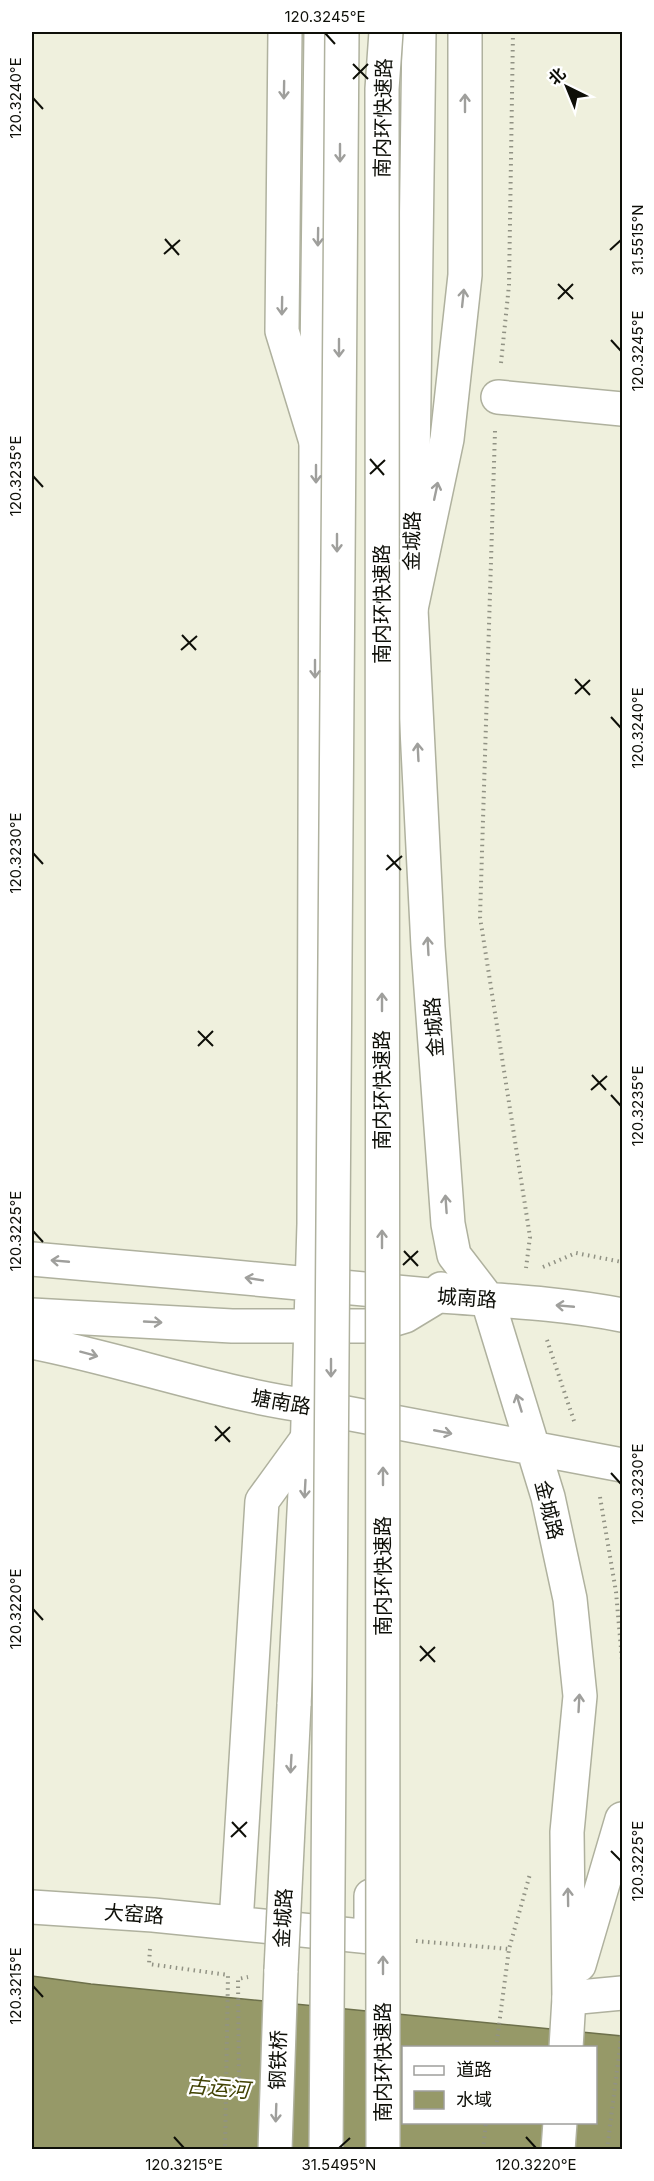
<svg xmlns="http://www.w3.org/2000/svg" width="654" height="2181" viewBox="0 0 654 2181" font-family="Inter,'Noto Sans SC',sans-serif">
<rect width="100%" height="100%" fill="#eff0dd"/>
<path fill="#969968" stroke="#6d704b" stroke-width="1.5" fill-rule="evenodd" d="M32,1976L91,1984L622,2036V2149L32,2150ZM404,2048H596V2122H404Z"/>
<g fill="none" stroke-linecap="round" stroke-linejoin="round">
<defs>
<path id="minor" d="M498,397L622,409
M32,1907L153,1915L371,1937V1896
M236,1923L262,1501L307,1439
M569,1998L622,1993"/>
<path id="major" d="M419,32L411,609L428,947L448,1224L454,1255L487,1298L548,1497L570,1599L580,1696L567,1832L569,1998L566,2048
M32,1259C161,1270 289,1282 418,1294C486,1300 555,1302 622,1315
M32,1315L232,1326H372L405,1316L438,1296L441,1289
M32,1342C125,1360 215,1393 309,1406L622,1465
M294,1705L307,1454L314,1224L316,442L321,32
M579,1965L622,1819
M275,2150L281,1970
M558,2150L560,2122"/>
<path id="highway" d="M285,32L282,331L316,442
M411,609L447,439L465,275V32"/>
</defs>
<use href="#minor" stroke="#afb19e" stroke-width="36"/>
<use href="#major" stroke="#afb19e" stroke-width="36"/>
<use href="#highway" stroke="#afb19e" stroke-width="36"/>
<path stroke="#919284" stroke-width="4" stroke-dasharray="1.5 4.5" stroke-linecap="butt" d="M501,363L509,285L513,32
M495,431L480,917L530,1237L526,1268
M543,1267L576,1253L622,1262
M547,1340L574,1421
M600,1497L616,1592L622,1660
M416,1941L509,1949
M150,1949L149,1964L228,1975L225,2150
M496,2048L509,1949L530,1874
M239,2078L238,1979L248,1977
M483,2150L486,2122
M607,2150L622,2031"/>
<use href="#minor" stroke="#fff" stroke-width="33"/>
<use href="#major" stroke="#fff" stroke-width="33"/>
<use href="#highway" stroke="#fff" stroke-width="33"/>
<defs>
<path id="major-bridge" d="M281,1970L294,1705"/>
<path id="highway-bridge" d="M326,2150L342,32
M383,2150L382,89L386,32"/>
</defs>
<use href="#major-bridge" stroke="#afb19e" stroke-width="36" stroke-linecap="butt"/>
<use href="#highway-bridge" stroke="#afb19e" stroke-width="36" stroke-linecap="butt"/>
<use href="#major-bridge" stroke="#fff" stroke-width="33"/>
<use href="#highway-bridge" stroke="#fff" stroke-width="33"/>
</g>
<defs><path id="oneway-shaft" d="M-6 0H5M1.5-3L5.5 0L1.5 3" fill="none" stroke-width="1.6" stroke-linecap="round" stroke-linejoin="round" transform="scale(1.5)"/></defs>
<g stroke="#9f9f9c">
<use href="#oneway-shaft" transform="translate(284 90) rotate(91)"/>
<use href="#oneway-shaft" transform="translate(465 103) rotate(-90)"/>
<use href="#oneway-shaft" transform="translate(340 153) rotate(90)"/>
<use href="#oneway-shaft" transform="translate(318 237) rotate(91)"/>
<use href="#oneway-shaft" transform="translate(463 298) rotate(-84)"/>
<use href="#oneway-shaft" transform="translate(282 306) rotate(91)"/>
<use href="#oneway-shaft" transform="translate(339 348) rotate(90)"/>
<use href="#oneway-shaft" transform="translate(316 474) rotate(90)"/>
<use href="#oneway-shaft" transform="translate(436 491) rotate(-78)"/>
<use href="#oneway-shaft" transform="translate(337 543) rotate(90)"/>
<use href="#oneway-shaft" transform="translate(315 669) rotate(90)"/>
<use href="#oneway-shaft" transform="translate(418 752) rotate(-93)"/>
<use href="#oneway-shaft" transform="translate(428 946) rotate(-93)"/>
<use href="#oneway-shaft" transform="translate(382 1002) rotate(-90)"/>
<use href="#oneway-shaft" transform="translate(446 1204) rotate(-94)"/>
<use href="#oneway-shaft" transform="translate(382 1239) rotate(-90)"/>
<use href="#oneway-shaft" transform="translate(60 1261) rotate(-175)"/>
<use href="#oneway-shaft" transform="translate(254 1279) rotate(-171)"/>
<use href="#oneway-shaft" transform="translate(565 1306) rotate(-175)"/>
<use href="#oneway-shaft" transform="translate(153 1322) rotate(3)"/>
<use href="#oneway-shaft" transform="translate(89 1354) rotate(15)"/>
<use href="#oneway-shaft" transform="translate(331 1368) rotate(90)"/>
<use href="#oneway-shaft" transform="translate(519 1403) rotate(-107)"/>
<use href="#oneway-shaft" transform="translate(443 1432) rotate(11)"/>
<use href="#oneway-shaft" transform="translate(383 1476) rotate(-90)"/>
<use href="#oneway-shaft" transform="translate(305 1489) rotate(93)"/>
<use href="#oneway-shaft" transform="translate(579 1703) rotate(-87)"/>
<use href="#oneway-shaft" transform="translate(291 1764) rotate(93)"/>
<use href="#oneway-shaft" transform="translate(568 1897) rotate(-91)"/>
<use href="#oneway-shaft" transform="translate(383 1965) rotate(-90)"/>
<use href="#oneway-shaft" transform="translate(276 2113) rotate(92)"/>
</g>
<path fill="none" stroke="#0e0f08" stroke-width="2" d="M325,33L335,44M353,64L368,79M353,79L368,64M33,98L43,109M165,239L179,255M610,250L621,240M164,254L180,240M558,284L573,299M558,299L573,284M611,340L621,351M370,459L384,475M370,474L385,460M33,476L43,487M182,635L196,650M181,650L197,636M575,679L590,695M575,694L590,680M611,717L621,728M33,853L43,864M387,855L401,870M386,870L402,856M198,1031L213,1046M198,1046L213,1031M592,1075L606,1090M591,1090L607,1076M611,1095L621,1106M33,1231L43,1242M404,1251L418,1266M403,1265L418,1251M215,1426L230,1442M215,1441L230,1427M611,1473L621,1484M33,1609L43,1620M420,1646L435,1662M420,1661L435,1647M232,1822L246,1837M231,1837L247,1822M611,1851L621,1861M33,1986L43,1997M174,2137L184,2148M526,2137L536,2148M339,2148L350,2138"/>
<g text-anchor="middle" stroke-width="4.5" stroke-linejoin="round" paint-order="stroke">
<g font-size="20" fill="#0e0f08" stroke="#fff">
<text transform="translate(383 118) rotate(-89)" y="7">南内环快速路</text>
<text transform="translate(412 541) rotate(-89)" y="7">金城路</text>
<text transform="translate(382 604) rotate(-90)" y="7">南内环快速路</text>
<text transform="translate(434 1027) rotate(-94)" y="7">金城路</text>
<text transform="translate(382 1090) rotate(-90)" y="7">南内环快速路</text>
<text transform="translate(467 1298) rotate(4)" y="7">城南路</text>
<text transform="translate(281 1402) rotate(10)" y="7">塘南路</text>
<text transform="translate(549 1510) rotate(76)" y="7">金城路</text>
<text transform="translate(383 1576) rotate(-90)" y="7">南内环快速路</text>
<text transform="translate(134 1914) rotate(4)" y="7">大窑路</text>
<text transform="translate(283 1918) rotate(-87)" y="7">金城路</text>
<text transform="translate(278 2060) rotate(-88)" y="7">钢铁桥</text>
<text transform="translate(383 2062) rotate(-90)" y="7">南内环快速路</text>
</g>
<g font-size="21" font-style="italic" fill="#424305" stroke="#fff">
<text transform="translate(218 2088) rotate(5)" y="7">古运河</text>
</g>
</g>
<rect width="654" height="2181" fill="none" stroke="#ffffff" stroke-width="66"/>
<rect x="402" y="2046" width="195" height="78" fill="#ffffff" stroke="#9f9f9c" stroke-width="1.5"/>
<rect x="414" y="2066" width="30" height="9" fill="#ffffff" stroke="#9f9f9c" stroke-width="1.5"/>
<text x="456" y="2076" font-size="18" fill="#0e0f08">道路</text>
<rect x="414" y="2091" width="30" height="18" fill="#969968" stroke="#9f9f9c" stroke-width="1.5"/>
<text x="456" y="2106" font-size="18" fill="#0e0f08">水域</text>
<g transform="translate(567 87) rotate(317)" stroke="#ffffff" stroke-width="4.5" paint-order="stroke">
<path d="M0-4.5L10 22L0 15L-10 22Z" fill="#0e0f08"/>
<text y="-9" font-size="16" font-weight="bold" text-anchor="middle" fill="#0e0f08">北</text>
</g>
<rect x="33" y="33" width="588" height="2115" fill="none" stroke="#0e0f08" stroke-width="2"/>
<g font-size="15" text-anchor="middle" fill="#0e0f08">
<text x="325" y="22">120.3245°E</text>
<text transform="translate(16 98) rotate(-90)" y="5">120.3240°E</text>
<text transform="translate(638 240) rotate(-90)" y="5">31.5515°N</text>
<text transform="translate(638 351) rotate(-90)" y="5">120.3245°E</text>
<text transform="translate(16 476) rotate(-90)" y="5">120.3235°E</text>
<text transform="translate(638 728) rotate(-90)" y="5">120.3240°E</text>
<text transform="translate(16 853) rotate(-90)" y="5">120.3230°E</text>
<text transform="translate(638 1106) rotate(-90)" y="5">120.3235°E</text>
<text transform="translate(16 1231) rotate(-90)" y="5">120.3225°E</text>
<text transform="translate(638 1484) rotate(-90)" y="5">120.3230°E</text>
<text transform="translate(16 1609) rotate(-90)" y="5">120.3220°E</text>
<text transform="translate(638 1861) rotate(-90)" y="5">120.3225°E</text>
<text transform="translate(16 1986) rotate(-90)" y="5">120.3215°E</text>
<text x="184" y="2170">120.3215°E</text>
<text x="339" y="2170">31.5495°N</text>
<text x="536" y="2170">120.3220°E</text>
</g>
</svg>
